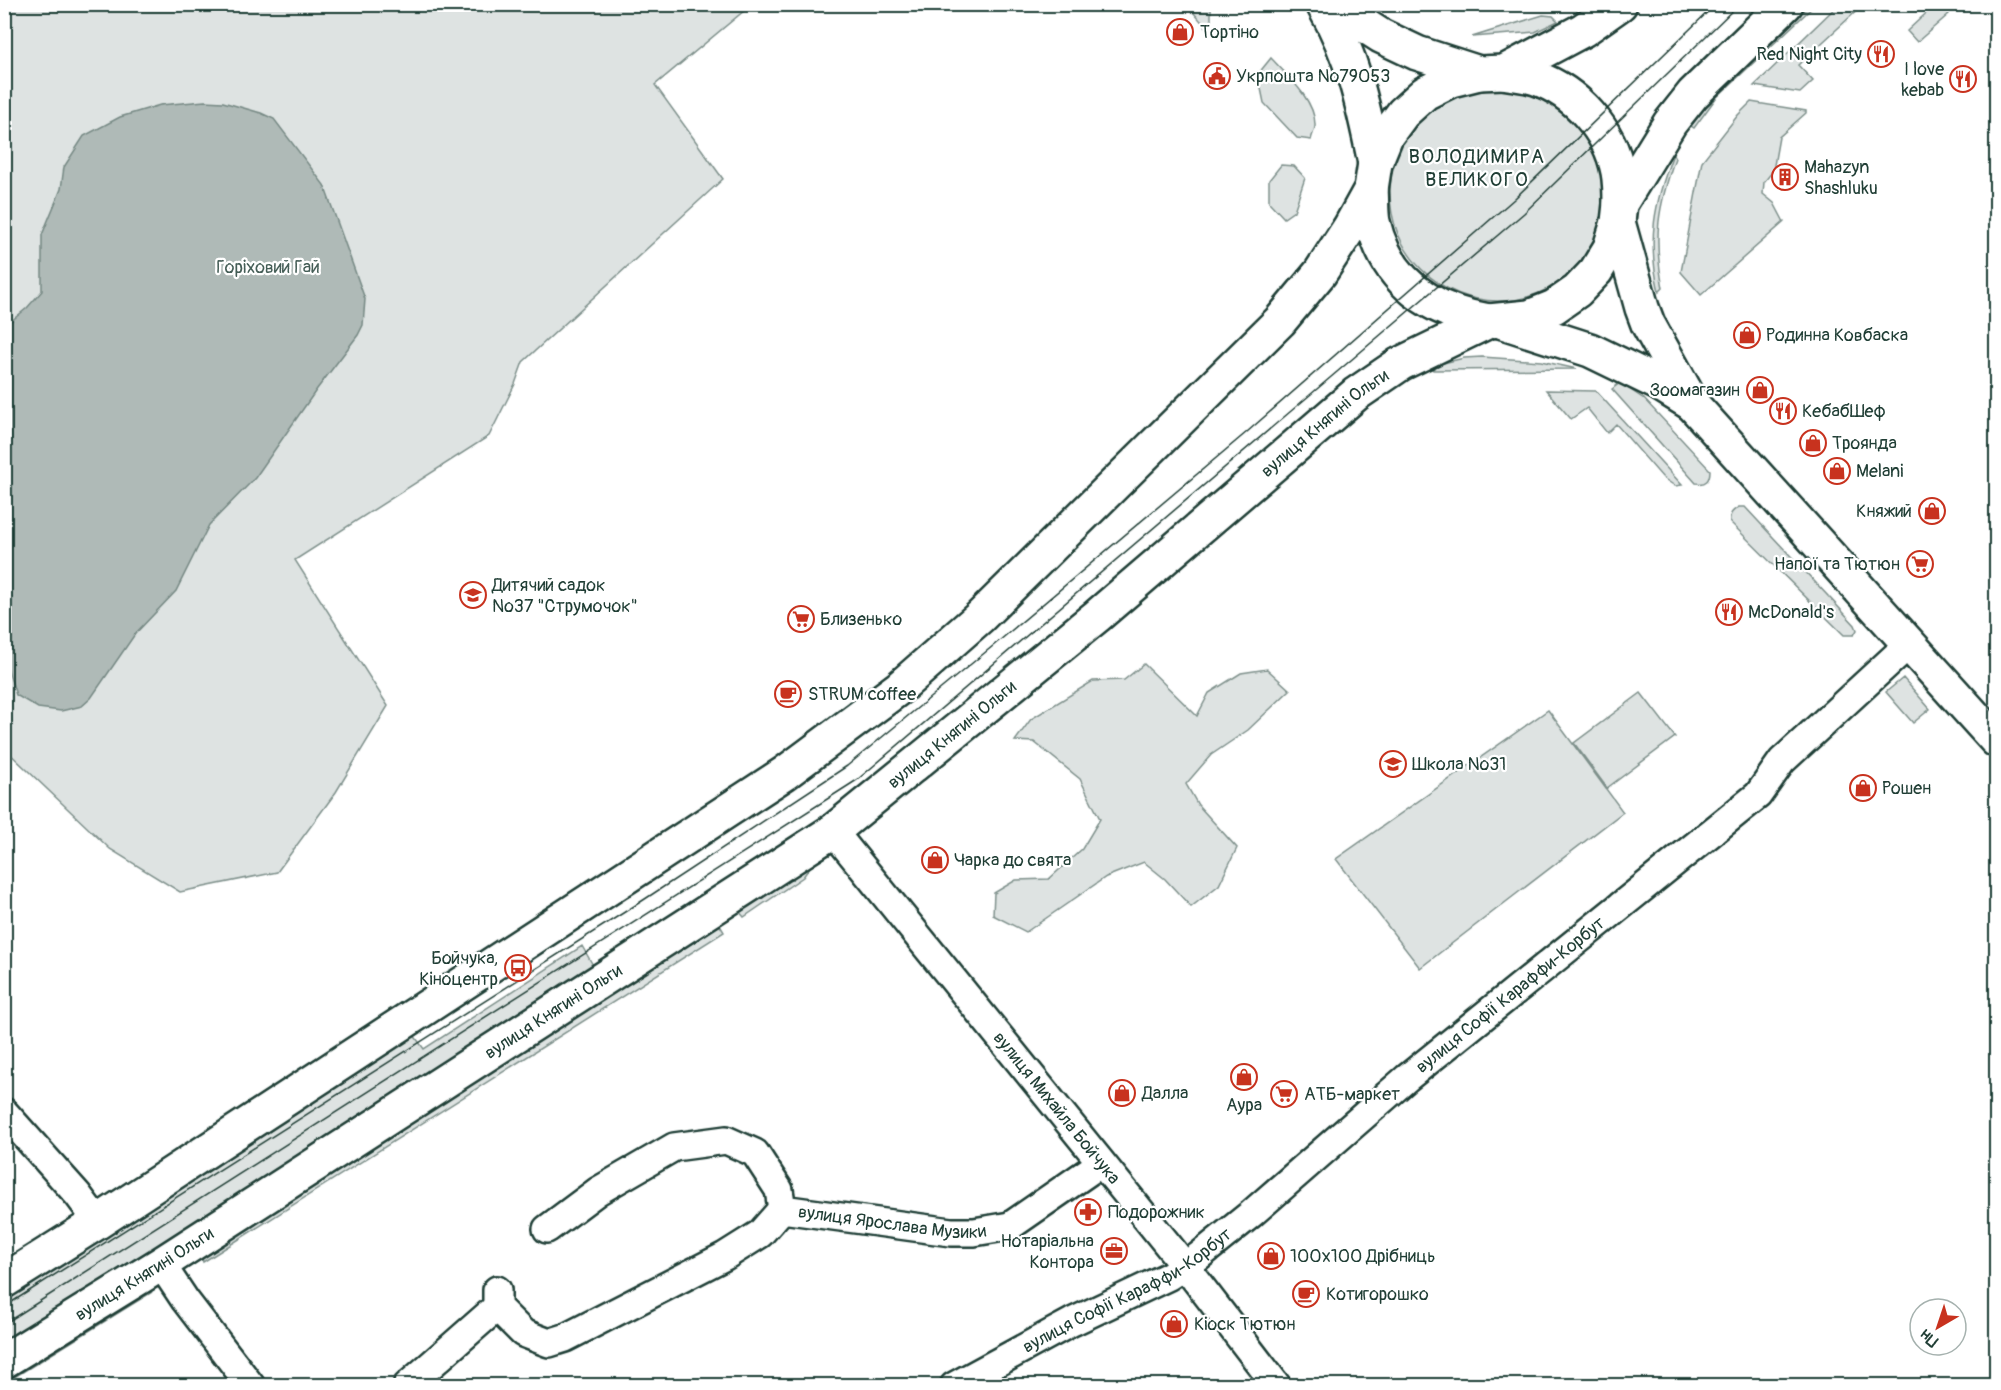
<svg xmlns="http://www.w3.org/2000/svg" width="2001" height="1390" viewBox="0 0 2001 1390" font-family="Pangolin,sans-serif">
<rect width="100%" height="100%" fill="#fff"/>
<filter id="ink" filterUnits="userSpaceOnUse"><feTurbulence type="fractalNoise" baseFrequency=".0167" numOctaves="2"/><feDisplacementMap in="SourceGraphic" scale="12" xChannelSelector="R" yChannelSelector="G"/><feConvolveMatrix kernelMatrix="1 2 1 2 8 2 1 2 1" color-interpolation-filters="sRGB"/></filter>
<g filter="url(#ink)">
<path fill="#dee3e2" stroke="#7e908b" stroke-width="1.5" d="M1936,4L1940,5L1949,14L1917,42L1907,31Z
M4,5H751L655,85L723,179L523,362L515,384L489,436L295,560L388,706L336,792L277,872L180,892L110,849L5,749Z
M1187,5H1211V22L1206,27Z
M1810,5H1815L1716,98L1694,128L1691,126L1719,90Z
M1838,5H1863L1798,65L1813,81L1800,93L1754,86Z
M1543,15L1553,16L1558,21L1535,32L1472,37Z
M1271,58C1287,75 1316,101 1315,126C1315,130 1312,135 1311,140L1297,138L1264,103L1258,74Z
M1390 193a108 108 0 1 1 216 0a108 108 0 1 1-216 0Z
M1751,102L1806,111V113L1779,137L1773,171L1764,182L1763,194L1774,203L1784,222L1701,295L1681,272L1702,161L1738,115Z
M1673,154L1675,158C1658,207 1653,237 1663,288L1659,292C1647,240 1654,204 1673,154Z
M1281,165L1294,166L1305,178L1294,211L1284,218L1269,202V180Z
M1482,357L1541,361L1577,369L1433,370L1431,366L1464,358Z
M1620,383L1644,399L1710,470C1710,480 1706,485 1696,483L1612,389Z
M1546,390L1596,391L1682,485L1675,486L1663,478L1616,424L1607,433L1587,408L1571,419Z
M1739,507H1745L1855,625L1857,630L1854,635H1844L1730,522C1729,514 1732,511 1739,507Z
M1144,664L1197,716L1209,693L1241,673L1267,669L1290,690L1248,730L1211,755L1186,784L1198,805L1237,848L1219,885L1191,907L1165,879L1144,862L1106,877L1026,932L993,915L994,893L1016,880L1049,879L1082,849L1100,819L1080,779L1034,742L1015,741L1031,719L1093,681L1124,680Z
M1903,678L1930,709L1913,723L1886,692Z
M1641,693L1675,737L1607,788L1574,743Z
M1548,710L1623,812L1420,968L1336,859Z
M810,867L803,877L744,917L737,909L789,873Z
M718,922L724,932L203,1262L200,1253Z
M582,946L594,967L5,1344V1294L411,1031L424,1049Z
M152,1292L5,1383V1374L139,1293Z"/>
<path fill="#afbab7" stroke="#758883" stroke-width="1.5" d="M205,101L223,102L261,113L274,119L324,185L365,299L363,325L358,335L317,389L255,478L209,525L176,591L135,634L91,698L82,706L61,711L38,708L16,695L5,661V326L27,308L42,291V235L61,189L64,167L84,136L120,117L160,105Z"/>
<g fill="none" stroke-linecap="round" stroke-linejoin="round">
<defs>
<g id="street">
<path id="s1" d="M833,831L1185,1266L1277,1386"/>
<path d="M4,1112L78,1195L98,1222"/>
<path id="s2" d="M547,1229L598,1191L674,1147L726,1140L755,1153L779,1190L782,1209L951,1232H974L1010,1226L1101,1163"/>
<path d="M161,1264L185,1300L251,1386"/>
<path d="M497,1290V1307L523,1333L549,1343L565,1338L725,1256L760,1234L782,1209"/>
<path d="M407,1386L497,1307"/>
<path id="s3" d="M954,1386L1072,1322L1169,1276L1199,1256L1251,1214L1407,1078L1758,795L1782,761L1909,644"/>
</g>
<g id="secondary">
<path d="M1323,4C1353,57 1363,104 1375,163"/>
<path d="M1331,4L1381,36L1417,53L1479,73"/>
<path d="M1504,72C1514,74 1526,75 1536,78C1576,92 1610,130 1618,172C1620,182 1620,194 1620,204"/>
<path d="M1371,189C1372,200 1371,212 1373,222C1387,282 1432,312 1489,321"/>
<path d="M1618,222L1642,308L1648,324L1693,405L1996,740"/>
<path d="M1503,322L1590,350L1660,384L1689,402"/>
<path d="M4,1281L98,1222L785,773L899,688L980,617L1280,321L1320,273L1350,227L1371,189L1375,163L1386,136L1403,113L1425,93L1451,80L1479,73L1504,72L1583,30L1620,4"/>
<path id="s4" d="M4,1361L161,1264L833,831L1097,616L1356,394L1400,364L1489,321L1529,317L1554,307L1577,291L1596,271L1610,248L1618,222L1620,204L1670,123L1693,94L1786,4"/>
</g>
</defs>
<use href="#street" stroke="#1f3d34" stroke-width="32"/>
<use href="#secondary" stroke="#1f3d34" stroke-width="38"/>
<use href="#street" stroke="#fff" stroke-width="27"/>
<use href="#secondary" stroke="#fff" stroke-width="33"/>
<path stroke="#1f3d34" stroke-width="1.5" d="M4,1307L642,901L847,766L999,641L1247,432L1514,199L1716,4
M4,1324L857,780L1524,213L1739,4"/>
</g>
</g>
<defs>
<symbol id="shop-ring" viewBox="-11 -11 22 22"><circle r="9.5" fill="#fff" stroke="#c8321e" stroke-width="1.5"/><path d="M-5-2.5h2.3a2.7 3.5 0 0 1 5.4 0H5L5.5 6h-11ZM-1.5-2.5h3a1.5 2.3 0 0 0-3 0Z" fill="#c8321e"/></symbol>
<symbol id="restaurant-ring" viewBox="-11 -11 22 22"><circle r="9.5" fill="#fff" stroke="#c8321e" stroke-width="1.5"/><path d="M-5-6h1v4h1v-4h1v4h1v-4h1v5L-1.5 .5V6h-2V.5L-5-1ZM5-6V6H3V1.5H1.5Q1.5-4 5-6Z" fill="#c8321e"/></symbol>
<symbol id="civic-ring" viewBox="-11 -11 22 22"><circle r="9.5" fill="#fff" stroke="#c8321e" stroke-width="1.5"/><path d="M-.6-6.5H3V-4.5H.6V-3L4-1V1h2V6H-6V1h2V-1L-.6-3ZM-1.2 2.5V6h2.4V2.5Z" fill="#c8321e"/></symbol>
<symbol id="building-ring" viewBox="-11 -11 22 22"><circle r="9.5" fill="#fff" stroke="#c8321e" stroke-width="1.5"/><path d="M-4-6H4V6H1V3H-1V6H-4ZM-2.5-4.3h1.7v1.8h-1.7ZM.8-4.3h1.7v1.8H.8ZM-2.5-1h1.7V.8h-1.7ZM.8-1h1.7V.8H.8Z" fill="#c8321e"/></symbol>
<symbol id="supermarket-ring" viewBox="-11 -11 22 22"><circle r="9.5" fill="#fff" stroke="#c8321e" stroke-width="1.5"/><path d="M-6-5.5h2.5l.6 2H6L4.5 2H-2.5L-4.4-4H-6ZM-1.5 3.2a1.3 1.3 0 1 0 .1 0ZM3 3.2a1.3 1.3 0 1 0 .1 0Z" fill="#c8321e"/></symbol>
<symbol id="school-ring" viewBox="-11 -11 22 22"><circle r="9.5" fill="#fff" stroke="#c8321e" stroke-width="1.5"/><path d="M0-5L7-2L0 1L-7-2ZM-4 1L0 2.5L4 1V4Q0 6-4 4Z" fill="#c8321e"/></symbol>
<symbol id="cafe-ring" viewBox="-11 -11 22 22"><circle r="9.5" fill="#fff" stroke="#c8321e" stroke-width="1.5"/><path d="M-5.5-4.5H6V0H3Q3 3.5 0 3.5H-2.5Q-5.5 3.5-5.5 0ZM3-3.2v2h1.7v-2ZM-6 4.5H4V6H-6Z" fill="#c8321e"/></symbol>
<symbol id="bus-ring" viewBox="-11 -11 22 22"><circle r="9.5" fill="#fff" stroke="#c8321e" stroke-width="1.5"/><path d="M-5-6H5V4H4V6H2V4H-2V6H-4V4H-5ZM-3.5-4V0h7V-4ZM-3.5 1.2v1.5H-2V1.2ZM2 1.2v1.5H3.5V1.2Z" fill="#c8321e"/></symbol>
<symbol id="pharmacy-ring" viewBox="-11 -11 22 22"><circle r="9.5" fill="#fff" stroke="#c8321e" stroke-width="1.5"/><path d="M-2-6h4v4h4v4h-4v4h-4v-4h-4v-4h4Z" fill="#c8321e"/></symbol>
<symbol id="office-ring" viewBox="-11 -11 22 22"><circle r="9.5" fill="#fff" stroke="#c8321e" stroke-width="1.5"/><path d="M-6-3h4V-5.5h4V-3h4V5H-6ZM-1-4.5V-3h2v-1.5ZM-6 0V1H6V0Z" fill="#c8321e"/></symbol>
</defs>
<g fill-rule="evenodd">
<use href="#shop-ring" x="1165" y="17" width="30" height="30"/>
<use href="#restaurant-ring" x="1866" y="39" width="30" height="30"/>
<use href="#civic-ring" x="1202" y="61" width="30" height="30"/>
<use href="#restaurant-ring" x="1948" y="64" width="30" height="30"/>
<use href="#building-ring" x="1770" y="162" width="30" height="30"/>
<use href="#shop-ring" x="1732" y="320" width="30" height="30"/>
<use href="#shop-ring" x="1745" y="375" width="30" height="30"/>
<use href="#restaurant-ring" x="1768" y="396" width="30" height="30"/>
<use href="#shop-ring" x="1798" y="428" width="30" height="30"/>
<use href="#shop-ring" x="1822" y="456" width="30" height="30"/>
<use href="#shop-ring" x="1917" y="496" width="30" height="30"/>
<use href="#supermarket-ring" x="1905" y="549" width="30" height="30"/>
<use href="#school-ring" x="458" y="580" width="30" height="30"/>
<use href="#restaurant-ring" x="1714" y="597" width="30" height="30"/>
<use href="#supermarket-ring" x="786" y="604" width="30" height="30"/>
<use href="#cafe-ring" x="773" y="679" width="30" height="30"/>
<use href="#school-ring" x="1378" y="749" width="30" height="30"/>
<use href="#shop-ring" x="1848" y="773" width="30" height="30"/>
<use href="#shop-ring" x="920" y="845" width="30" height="30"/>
<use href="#bus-ring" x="503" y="953" width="30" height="30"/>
<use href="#shop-ring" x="1229" y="1062" width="30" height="30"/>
<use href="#shop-ring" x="1107" y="1078" width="30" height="30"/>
<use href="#supermarket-ring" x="1269" y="1079" width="30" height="30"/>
<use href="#pharmacy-ring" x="1073" y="1197" width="30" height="30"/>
<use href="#office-ring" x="1099" y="1236" width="30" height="30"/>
<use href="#shop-ring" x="1256" y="1241" width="30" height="30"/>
<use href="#cafe-ring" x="1291" y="1279" width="30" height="30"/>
<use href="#shop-ring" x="1159" y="1309" width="30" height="30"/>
</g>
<g text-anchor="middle" stroke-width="4.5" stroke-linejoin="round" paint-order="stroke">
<g font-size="18" fill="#1f3d34" stroke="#fff" text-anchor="start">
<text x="1200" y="38">Тортіно</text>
<text x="1862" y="60" text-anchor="end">Red Night City</text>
<text x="1944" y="75" text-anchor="end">I love<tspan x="1944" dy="21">kebab</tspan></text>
<text x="1236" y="82">Укрпошта №79053</text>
<text x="1804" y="173">Mahazyn<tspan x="1804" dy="21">Shashluku</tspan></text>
<text x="1766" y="341">Родинна Ковбаска</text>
<text x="1740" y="396" text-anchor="end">Зоомагазин</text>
<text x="1802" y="417">КебабШеф</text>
<text x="1832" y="449">Троянда</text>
<text x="1856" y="477">Melani</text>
<text x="1912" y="517" text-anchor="end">Княжий</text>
<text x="1900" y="570" text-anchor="end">Напої та Тютюн</text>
<text x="492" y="591">Дитячий садок<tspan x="492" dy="21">№37 "Струмочок"</tspan></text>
<text x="1748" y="618">McDonald's</text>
<text x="820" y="625">Близенько</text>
<text x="808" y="700">STRUM coffee</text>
<text x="1412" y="770">Школа №31</text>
<text x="1882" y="794">Рошен</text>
<text x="954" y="866">Чарка до свята</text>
<text x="498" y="964" text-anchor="end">Бойчука,<tspan x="498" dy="21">Кіноцентр</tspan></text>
<text x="1142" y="1099">Далла</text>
<text x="1304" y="1100">АТБ-маркет</text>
<text x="1244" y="1111" text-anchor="middle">Аура</text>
<text x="1108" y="1218">Подорожник</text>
<text x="1094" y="1247" text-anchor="end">Нотаріальна<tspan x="1094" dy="21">Контора</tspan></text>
<text x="1290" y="1262">100х100 Дрібниць</text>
<text x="1326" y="1300">Котигорошко</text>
<text x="1194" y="1330">Кіоск Тютюн</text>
</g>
<g font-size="18" fill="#455e57" stroke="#fff">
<text x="268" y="273">Горіховий Гай</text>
</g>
<g font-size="18" fill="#1f3d34" stroke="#fff">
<text dy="6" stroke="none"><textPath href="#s4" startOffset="1623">вулиця Княгині Ольги</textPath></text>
<text dy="6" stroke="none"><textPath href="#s4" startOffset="1137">вулиця Княгині Ольги</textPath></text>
<text dy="6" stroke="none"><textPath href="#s3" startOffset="684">вулиця Софії Караффи-Корбут</textPath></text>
<text dy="6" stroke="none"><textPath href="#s4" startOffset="651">вулиця Княгині Ольги</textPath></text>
<text dy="6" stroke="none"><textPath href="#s1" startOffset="356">вулиця Михайла Бойчука</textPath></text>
<text dy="6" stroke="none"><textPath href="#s2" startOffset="410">вулиця Ярослава Музики</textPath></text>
<text dy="6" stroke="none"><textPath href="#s4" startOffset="165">вулиця Княгині Ольги</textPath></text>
<text dy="6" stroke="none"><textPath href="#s3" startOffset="198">вулиця Софії Караффи-Корбут</textPath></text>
</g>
<g font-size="20" letter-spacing="1.5" fill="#1f3d34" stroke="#fff">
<text x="1477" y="163">ВОЛОДИМИРА<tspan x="1477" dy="23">ВЕЛИКОГО</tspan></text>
</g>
</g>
<rect width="2001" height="1390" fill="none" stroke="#fff" stroke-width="24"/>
<rect x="12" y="12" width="1977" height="1366" fill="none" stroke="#1f3d34" stroke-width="2" filter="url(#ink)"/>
<g transform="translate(1938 1327) rotate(219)"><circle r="28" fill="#ffffff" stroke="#a5b1ae" stroke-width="1.5"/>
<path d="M0-4.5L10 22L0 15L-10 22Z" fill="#c8321e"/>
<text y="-9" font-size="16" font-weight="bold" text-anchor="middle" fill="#1f3d34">Пн</text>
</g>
</svg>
